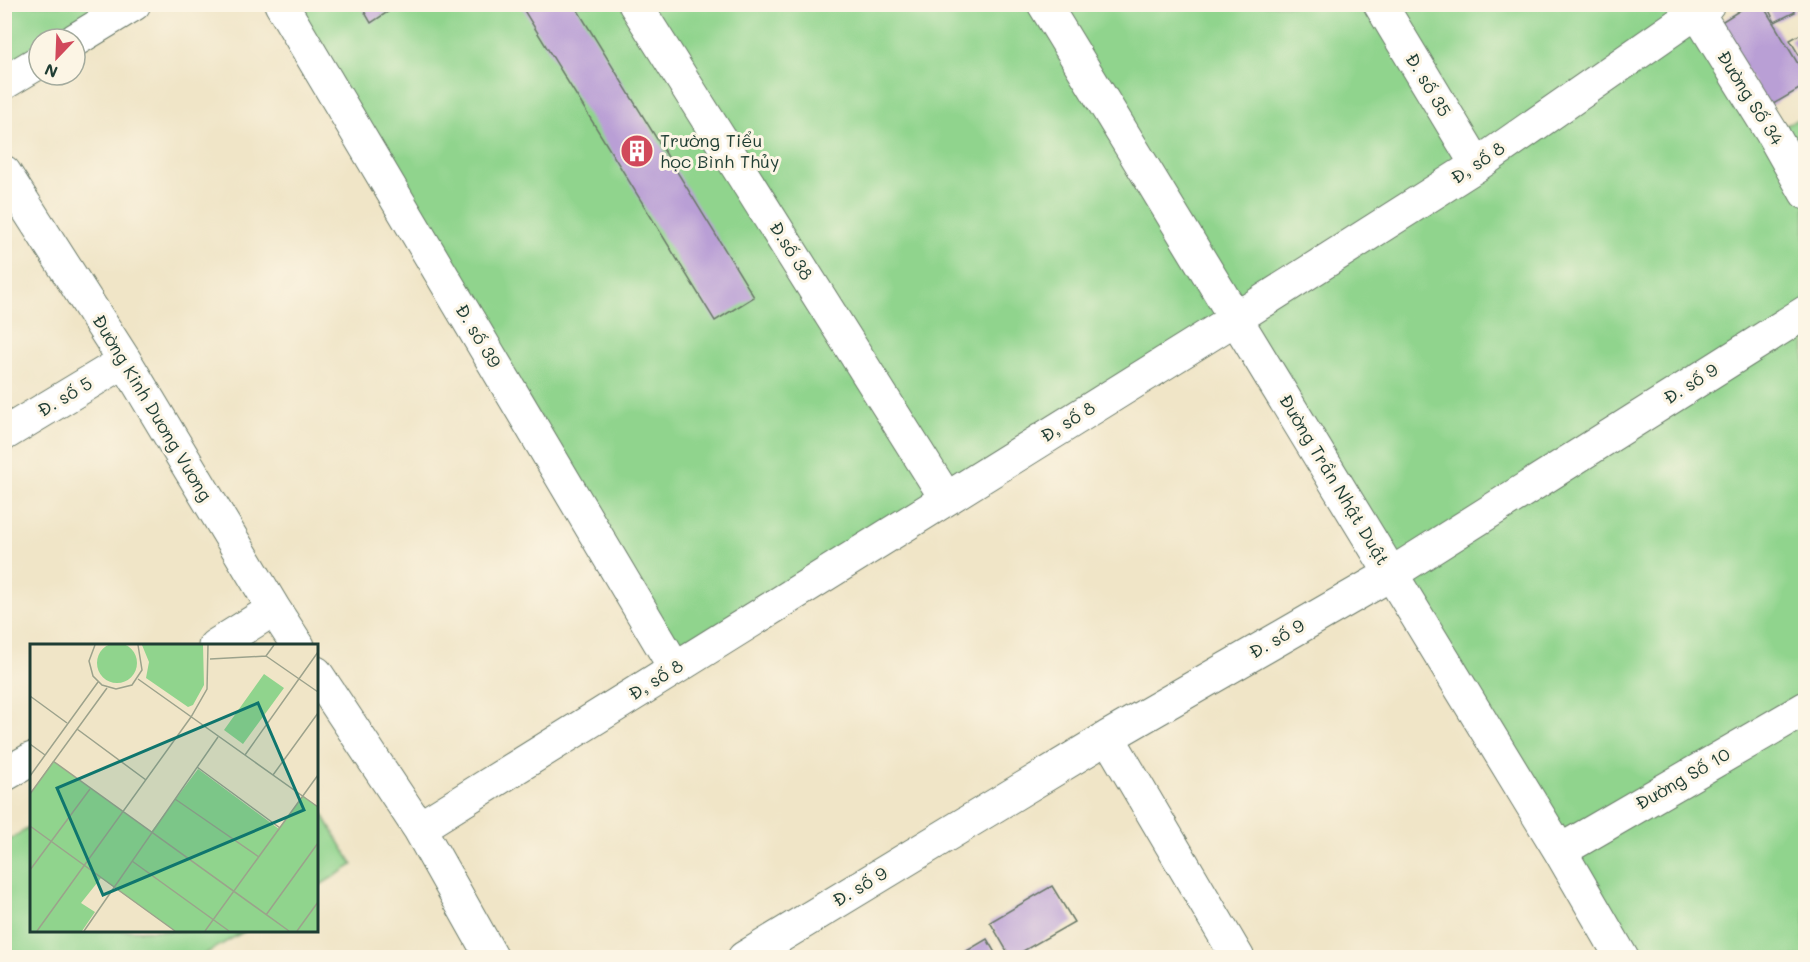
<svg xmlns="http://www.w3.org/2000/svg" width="1810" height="962" viewBox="0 0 1810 962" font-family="Mali,sans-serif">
<rect width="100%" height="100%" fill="#fcf5e5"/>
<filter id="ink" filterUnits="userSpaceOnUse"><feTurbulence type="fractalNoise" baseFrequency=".0167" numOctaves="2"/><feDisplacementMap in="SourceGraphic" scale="12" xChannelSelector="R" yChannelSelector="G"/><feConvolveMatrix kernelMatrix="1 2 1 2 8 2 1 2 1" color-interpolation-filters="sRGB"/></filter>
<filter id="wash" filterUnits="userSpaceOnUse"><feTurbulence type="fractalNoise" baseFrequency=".008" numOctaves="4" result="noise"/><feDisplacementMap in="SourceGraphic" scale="24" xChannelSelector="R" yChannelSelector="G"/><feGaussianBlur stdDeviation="1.35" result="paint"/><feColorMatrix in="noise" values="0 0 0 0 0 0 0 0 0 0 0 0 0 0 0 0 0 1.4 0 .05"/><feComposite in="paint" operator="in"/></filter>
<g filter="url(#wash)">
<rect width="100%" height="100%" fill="#f0e5c7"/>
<path fill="#90d48d" stroke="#588860" stroke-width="1.5" d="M5,5H135L75,39H39V63L5,83Z
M293,5H1692L1805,198V957H1622L1235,319L679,652Z
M1805,115V193L1772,133Z
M317,805L353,865L317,887H316Z
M31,826L32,930L245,931L200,957H5V843Z"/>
<g id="blocks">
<path fill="#b99fd5" d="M360,4H400L371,23Z
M520,4H574L754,297L715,321Z
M1750,4H1762L1806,77V85L1768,107L1718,24Z
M1766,4H1791L1795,12L1775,22Z
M1796,4H1806V21Z
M1806,31V60L1803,62L1790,40Z
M1052,886L1074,922L1011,958L990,922Z
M987,939L998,958H968L965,952Z"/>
</g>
</g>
<g filter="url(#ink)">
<use href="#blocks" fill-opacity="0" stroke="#687867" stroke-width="1.5"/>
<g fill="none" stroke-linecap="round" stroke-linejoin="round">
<defs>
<path id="minor" d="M281,4L675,668
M635,4L946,498
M1044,4L1560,851L1622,958
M1380,4L1477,165
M1692,4L1772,133L1806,193
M75,40L134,4
M4,83L39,62
M4,172L125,361L274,609L298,646
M4,434L125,361
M215,646L274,609
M316,673L419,828L492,958
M1108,737L1238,958
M4,775L32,759
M419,828L1235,319L1477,165L1708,4
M1560,851L1806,708
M744,958L1108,737L1391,574L1806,312"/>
</defs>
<use href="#minor" stroke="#687867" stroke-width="35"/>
<use href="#minor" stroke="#fff" stroke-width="33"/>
</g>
</g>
<defs>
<symbol id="building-disc" viewBox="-11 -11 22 22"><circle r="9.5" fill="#d1495b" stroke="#fcf5e5"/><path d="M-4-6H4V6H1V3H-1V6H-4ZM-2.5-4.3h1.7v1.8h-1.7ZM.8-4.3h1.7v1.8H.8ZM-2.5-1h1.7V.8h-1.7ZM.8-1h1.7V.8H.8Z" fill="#fff"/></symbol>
</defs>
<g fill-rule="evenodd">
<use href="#building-disc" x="618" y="132" width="38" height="38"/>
</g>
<g text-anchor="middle" stroke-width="6" stroke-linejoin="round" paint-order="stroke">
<g font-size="18" fill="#1f3d34" stroke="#fcf5e5">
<text transform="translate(1428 85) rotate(59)" y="6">Đ. số 35</text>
<text transform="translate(1750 98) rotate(58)" y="6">Đường Số 34</text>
<text transform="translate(1478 163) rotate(-34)" y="6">Đ, số 8</text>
<text transform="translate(791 251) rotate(58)" y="6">Đ.số 38</text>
<text transform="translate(478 336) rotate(59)" y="6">Đ. số 39</text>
<text transform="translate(1691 384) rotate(-32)" y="6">Đ. số 9</text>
<text transform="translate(65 397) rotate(-31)" y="6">Đ. số 5</text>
<text transform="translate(152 408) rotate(59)" y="6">Đường Kinh Dương Vương</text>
<text transform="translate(1068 422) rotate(-32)" y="6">Đ, số 8</text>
<text transform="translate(1334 480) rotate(59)" y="6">Đường Trần Nhật Duật</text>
<text transform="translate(1277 639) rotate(-30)" y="6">Đ. số 9</text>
<text transform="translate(656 680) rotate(-32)" y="6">Đ, số 8</text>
<text transform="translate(1683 779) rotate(-30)" y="6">Đường Số 10</text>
<text transform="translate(860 887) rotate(-31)" y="6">Đ. số 9</text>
</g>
<g font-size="18" fill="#1f3d34" stroke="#fcf5e5" text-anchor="start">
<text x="660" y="147">Trường Tiểu<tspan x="660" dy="21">học Bình Thủy</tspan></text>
</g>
</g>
<g transform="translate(30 644)">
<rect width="288" height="288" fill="#f0e5c7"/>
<path d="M67 19a20 20 0 1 1 40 0a20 20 0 1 1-40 0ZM112,1H173L174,41L163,61L158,63L116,34L119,18ZM234,30L254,44L213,100L194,86ZM23,117L121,188L168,125L249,185L273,152L288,163V287H145L71,234L51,259L65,268L52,287H0V150Z" fill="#90d48d"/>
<path fill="none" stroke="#9ca28c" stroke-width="1.5" d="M65,1L59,17L63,32L72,41L86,45L102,41L112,26L108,1M236,12L288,48M180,15L236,12L244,1M108,35L288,163M0,52L37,79M47,85L116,136M0,100L15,111M215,111L288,8M23,117L259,287M167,123L250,184M243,131L288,69M0,132L68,38M0,150L77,44M145,155L229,213M0,182L145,287M102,217L199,287M0,226L60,145M236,271L288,199M7,287L161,73L177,45L178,1M54,287L188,93M175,287L288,131M267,287L288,258"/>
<path fill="#0f766e" fill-opacity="0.15" stroke="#0f766e" stroke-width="3" d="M228,59L274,166L73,251L27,144Z"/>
<rect width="288" height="288" fill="none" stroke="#1f3d34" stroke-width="3"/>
</g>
<rect width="1810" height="962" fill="none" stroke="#fcf5e5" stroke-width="24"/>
<g transform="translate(57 57) rotate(203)"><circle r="28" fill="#fcf5e5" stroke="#a4ab9e" stroke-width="1.5"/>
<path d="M0-4.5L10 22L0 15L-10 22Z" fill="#d1495b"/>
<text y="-9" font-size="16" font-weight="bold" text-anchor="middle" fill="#1f3d34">N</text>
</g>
</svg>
